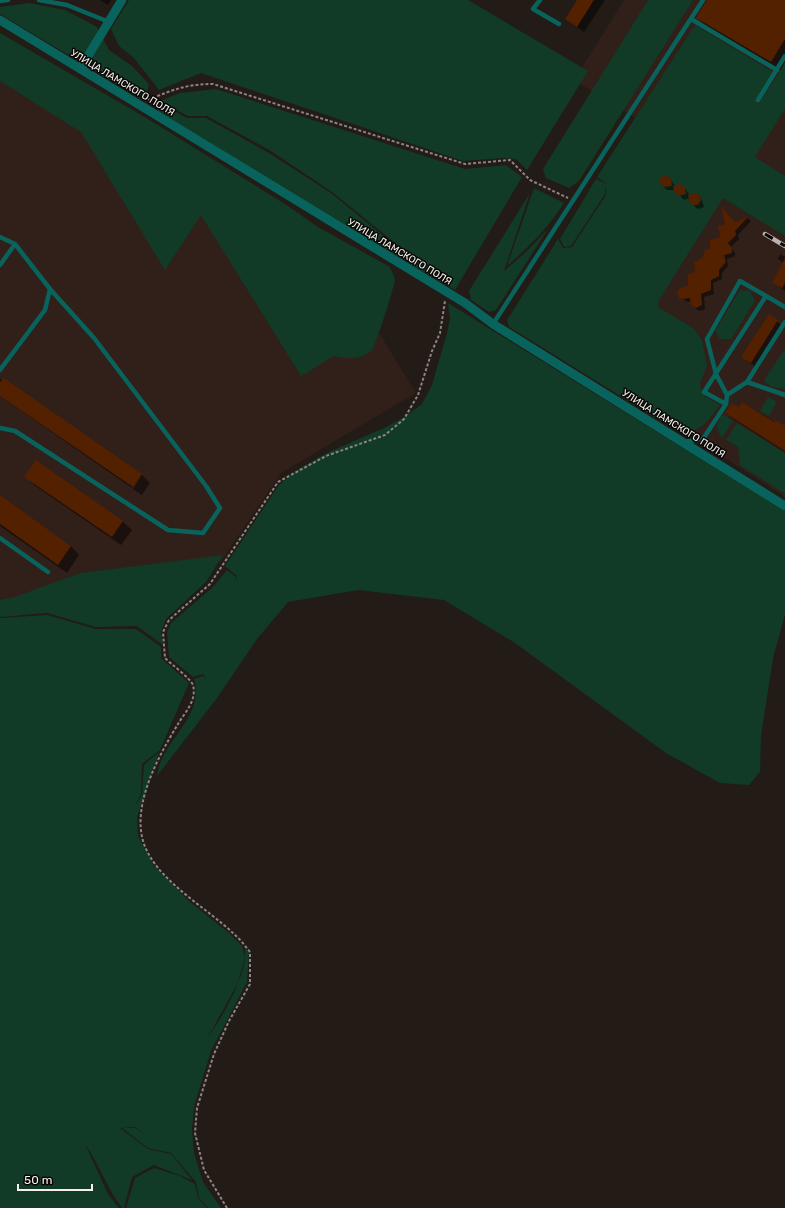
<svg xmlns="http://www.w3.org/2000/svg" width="785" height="1208" viewBox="0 0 785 1208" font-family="Rubik,sans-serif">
<rect width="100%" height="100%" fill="#221b16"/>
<path fill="#311f1a" d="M624,0H785V210L574,80Z
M0,78L201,209L378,331L416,393L281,473L221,562L97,578L0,604Z
M648,133L785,216V497L523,327Z"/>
<path fill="#113b27" d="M129,0H468L588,71L527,170L516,159L503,158L463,161L201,73L159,90L133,57L119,46L111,29Z
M648,0H693L579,181L569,188L546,178L543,169Z
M29,3L65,10L97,27L109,50L132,66L149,84L146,95H135L0,14V7Z
M695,25L773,72L756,101L759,103L785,63V109L755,157L785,176V236L723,198L659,300L658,307L693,328L702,340L707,366L700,383L701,390L706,397L720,405C707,422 701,434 677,431L509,327L507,320L558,239L563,248L572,247L606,195V185L605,194L571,246L564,247L560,239L596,179L607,184L597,177Z
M0,33L148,119L288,206L318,227L390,267C391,271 394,275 395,279C395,285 376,345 372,350C362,360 346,359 334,356L301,376L201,215L165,270L81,132L0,81Z
M216,89L465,169L506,165L522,177L455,290L406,262L405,251L332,192L271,151L207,116H188L160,101L180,93Z
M159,103L187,118H206L269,153L331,193L403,252L404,262L158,111L157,106Z
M534,188L564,203C548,228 529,247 507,266Z
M530,193L504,271L526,252L548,229L496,310L489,312L471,300L469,291Z
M740,290L750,291L755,301L731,339H720L717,335L716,329Z
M448,303L785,511V615L773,658L761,736L760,772L749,785L720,783L666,753L515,643L444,600L358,590L288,602L257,639L217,698L157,776C161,740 205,719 194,679L203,676L206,680L203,674L193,677L169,657L167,632L171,623L213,587L227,570L236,577L233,584L237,576L225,566L279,485L300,468L329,452L384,428L406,416L422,404L432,385L447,333L450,318Z
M785,349V389L772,387L765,382V378Z
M768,397L777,402L769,416L760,411Z
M723,414L733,421L722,438C715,428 716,424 723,414Z
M737,423L785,453V494L740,465L738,447L726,440Z
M223,555L206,582L166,619L161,632L163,645L137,626L96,627L47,613L0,617V600L15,597L80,573Z
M47,615L96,629H136L161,647V658L189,683L160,750L142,764L141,794L134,808L142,795L144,765L159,752L137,817L138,836L154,866L190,902L229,933L242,946L245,957L238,983L208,1037C223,1016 248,974 245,948L249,953L247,982L211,1051L194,1107L192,1129L194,1153L203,1182L221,1208H208L199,1198L196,1182L171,1153L148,1148L122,1128H136L146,1136L136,1127L120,1128L148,1149L171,1154L192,1180L154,1165L132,1177L124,1208H122C107,1188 99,1164 85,1144L108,1194L119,1208H0V618Z
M154,1168L180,1176L195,1184L198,1198L207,1208H126L135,1178Z"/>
<path fill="#0007" d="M100,0H111L108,5Z
M579,0H605L584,32L566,19Z
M708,0H785V62L780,70L706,26L697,17Z
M669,177L675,186L685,188L690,196L698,195L702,200L704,207L699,209L696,208L690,198L684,200L675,190H667L662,185Z
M748,218L751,221L738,235L739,239L731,247L735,253V256L727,259L728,266L722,273V279L713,283L714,294L704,297L705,309L700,311L697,310L692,301L687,302L680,297L689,286L703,259L721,237L735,223Z
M780,254L785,257V264L778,259Z
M785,281V291L773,282Z
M769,315L784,327L758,369L743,357Z
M0,379L3,381L4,379L142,475L132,488L0,396Z
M743,403L785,428V452L733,419L726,413L739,409Z
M36,462L123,522L132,530L121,545L34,485L26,477Z
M142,475L150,483L142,495L133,489Z
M0,497L71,546L79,555L67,573L0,526Z"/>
<path fill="#532000" d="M577,0H594L577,27L565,19Z
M707,0H785V39L771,62L696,18Z
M666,175L671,179L672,186L665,187L660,184V178Z
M680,184L685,187L686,194L679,196L674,192L673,186Z
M695,193L699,194L701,200L698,205H694L689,202L688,195Z
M721,206L735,222L748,217L735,231L736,235L728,243L732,248V253L724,255L726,262L719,270V276L711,280V290L701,294L702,305L696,308L691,305L690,298L683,299L679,298L677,293L680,288L688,286V275L695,272L694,262L702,258L705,250L710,249V240L720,237L718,226L725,224Z
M785,258V283L782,288L772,283Z
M769,314L778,320L751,363L741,357Z
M4,378L142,474L133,487L0,396V382Z
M742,402L774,422L775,420L785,426V451L725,413L732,403L739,407Z
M36,460L123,521L112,537L24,477Z
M0,495L71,546L58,565L0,524Z"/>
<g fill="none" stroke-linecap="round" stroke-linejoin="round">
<path stroke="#8b8480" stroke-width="2" stroke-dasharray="3 2" stroke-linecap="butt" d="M148,100C172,90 186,84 213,84L465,164L510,160L530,180L568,198
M227,1208L204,1170L195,1133L197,1108L214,1054L229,1021L250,984V952C245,946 240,939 234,934C208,909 163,884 147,851C127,812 158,757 178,724C185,712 197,701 193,685C191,679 171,664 165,658L163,632L169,620L210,584L278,482L326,456L385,435L404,419L418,395L432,351L440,333L445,301"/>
<path stroke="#08635c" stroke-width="4.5" d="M39,0L67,5L109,22
M540,0L533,9L559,24
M0,1L8,0
M691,19L777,70
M758,100L785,56
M0,237L15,244L50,289L94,338L206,486L220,508L203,533L168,530L15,431L0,428
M0,265L15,244
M493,324L703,0
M0,370L45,310L50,289
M747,382L785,322
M727,395L716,374L707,339L740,281L785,307
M726,404L704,392L766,296
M683,442L703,439L726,404L727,395L747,382L785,395
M0,538L48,572"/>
<path stroke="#08635c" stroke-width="9" d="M0,20L465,303L493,324L785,506
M80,69L122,0"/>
<defs>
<path id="rail" d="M765,234L785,246"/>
</defs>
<use href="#rail" stroke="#bab4b0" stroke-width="4.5"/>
<use href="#rail" stroke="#090705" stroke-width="3" stroke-dasharray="9" stroke-linecap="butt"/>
</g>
<g text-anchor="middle" stroke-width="3" stroke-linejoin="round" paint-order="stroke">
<g font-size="10" fill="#f5f0ec" stroke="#090705">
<text transform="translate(123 82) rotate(31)" y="4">УЛИЦА ЛАМСКОГО ПОЛЯ</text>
<text transform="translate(400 251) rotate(31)" y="4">УЛИЦА ЛАМСКОГО ПОЛЯ</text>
<text transform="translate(674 423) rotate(32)" y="4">УЛИЦА ЛАМСКОГО ПОЛЯ</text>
</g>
</g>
<path d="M18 1184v6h74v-6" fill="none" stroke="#f5f0ec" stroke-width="2"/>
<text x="24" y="1184" font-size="12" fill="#f5f0ec" stroke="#090705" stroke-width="3" paint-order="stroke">50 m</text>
</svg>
